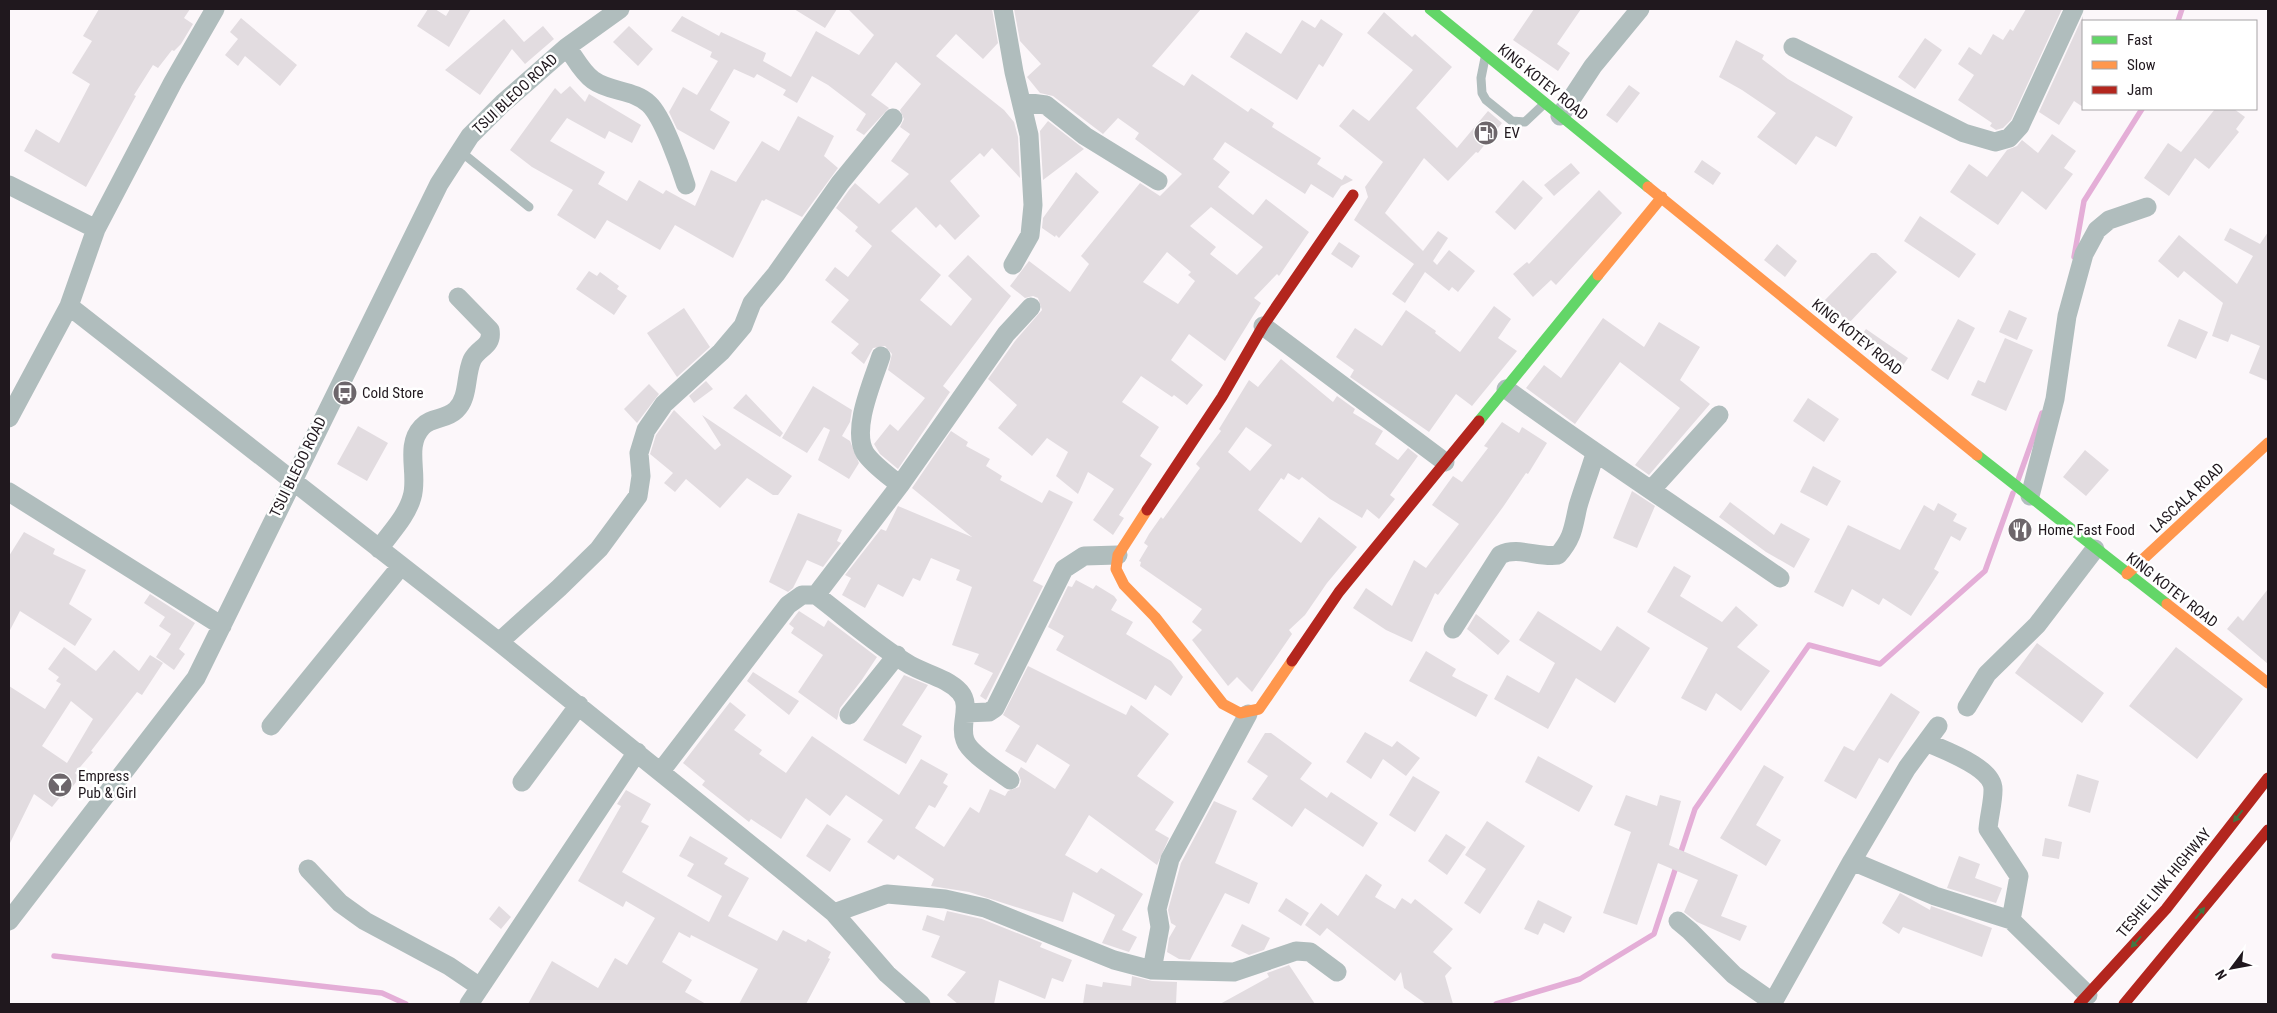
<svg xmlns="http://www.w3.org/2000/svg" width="2277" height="1013" viewBox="0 0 2277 1013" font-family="'Roboto Condensed',sans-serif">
<rect width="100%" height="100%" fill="#fcf7fa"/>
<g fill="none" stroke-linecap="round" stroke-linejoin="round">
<path stroke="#e4aed7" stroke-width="5.5" d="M2178,21L2182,9
M2074,257L2084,201L2142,109
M2018,480L2042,413
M54,956L382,993L406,1004
M1496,1004L1580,979L1654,934L1695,809L1809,645L1880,664L1985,571L2013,493"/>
</g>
<path fill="#e2dce0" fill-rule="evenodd" d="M99,9H190L184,18L193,24L181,44L174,51L172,50L158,68L153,65L134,95L136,96L86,187L24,151L36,129L59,143L90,84L72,73L92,41L83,36Z
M428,9H435L446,16L450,9H471L449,47L417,26Z
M794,9H837L825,28Z
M848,9H992L998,43L983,59L956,34L936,56L1004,110L1014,122L1018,137L1020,178L992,148L984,157L980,153L950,181L980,216L955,240L940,224L936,228L916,207L891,231L941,275L920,300L951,326L972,299L948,276L968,255L1011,296L943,386L950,392L898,469L880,454L874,444L890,424L898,431L925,398L888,370L892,354L885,346L873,348L864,364L851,353L859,344L831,322L849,300L825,280L835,267L848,277L872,246L855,231L858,227L836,208L849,190L855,183L879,204L909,174L891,161L910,134L900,127L904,119L900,110L921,84L896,62L871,95L889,108L864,135L856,130L866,114L828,85L812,76L797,103L783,95L786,90L757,74L754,78L734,69L710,110L730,122L714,150L677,129L669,112L683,87L697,95L718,61L710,57L712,52L671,31L682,16L719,36L721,32L766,53L763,61L791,77L816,31L859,55L874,35Z
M1014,9H1201L1152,66L1184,86L1192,74L1248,112L1251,108L1274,123L1272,127L1321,158L1317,164L1342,180L1345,175L1353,180L1341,186L1333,198L1311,184L1305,194L1225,142L1213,159L1230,172L1218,187L1253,215L1266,199L1309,232L1279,276L1277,274L1254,298L1261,303L1225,361L1189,334L1171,360L1203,385L1187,405L1174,395L1172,397L1141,376L1122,402L1159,427L1140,456L1152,464L1119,515L1124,518L1113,535L1093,520L1114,489L1088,472L1078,494L1056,476L1068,452L1047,438L1032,456L998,428L1017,405L988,379L1015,341L1042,310L1038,298L1033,296L1025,298L1010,286L1029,261L1070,292L1089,264L1081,256L1140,183L1160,196L1182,174L1135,139L1139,133L1118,118L1103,134L1053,96L1040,93L1027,77L1041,64L1020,41ZM1211,207L1263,247L1237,275L1210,254L1216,247L1190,226ZM1167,252L1191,272L1188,275L1195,281L1178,304L1143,282Z
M1534,9H1581L1557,44L1570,53L1558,71L1513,40Z
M2026,9H2062L2011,120L2003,128L1996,130L1990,126L1992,123L1958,100L1974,75L1958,64L1969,47L1981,55L1993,34L2003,40L2010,29L2013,31Z
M1384,12L1412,37L1415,34L1452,67L1416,108L1457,148L1488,111L1502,123L1478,153L1476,152L1448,181L1424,158L1385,213L1423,251L1438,231L1448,238L1433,261L1437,265L1449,250L1475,271L1458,292L1452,287L1449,291L1425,272L1405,303L1392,294L1414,264L1354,220L1368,197L1365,187L1383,162L1339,126L1353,109L1369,121L1413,70L1367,33Z
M2083,16V107L2074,101L2059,125L2039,112Z
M241,18L297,65L280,86L245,56L238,66L225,55L238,39L230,32Z
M504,19L524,42L543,26L554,39L525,64L512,49L480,95L445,70Z
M1321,19L1343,34L1323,67L1319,64L1297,100L1230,57L1246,32L1281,54L1302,20L1315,28Z
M629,26L653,49L638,66L613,42Z
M1925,38L1942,50L1915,89L1898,77Z
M1736,40L1764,55L1762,59L1788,79L1853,117L1836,147L1816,136L1796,165L1757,137L1776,113L1742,90L1719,77Z
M1629,85L1640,93L1617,123L1606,115Z
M570,86L585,102L589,94L641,125L632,143L609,131L605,139L567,118L550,141L605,172L598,184L627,201L639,180L663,194L666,190L695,206L711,170L736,182L762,141L779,151L798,116L834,136L824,156L838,168L802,217L766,199L764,201L762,200L733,258L675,225L660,250L607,220L595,239L557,215L573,190L532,167L510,150L555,88L561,94Z
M2215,109H2234L2245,117L2236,129L2239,132L2209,169L2195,158L2169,196L2144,178L2168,143L2181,152Z
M1048,121L1084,149L1043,180L1040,131Z
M2052,134L2076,151L2064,168L2073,174L2046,210L2022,191L1998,225L1950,192L1969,164L1987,177L2007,150L2017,146L2022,140L2038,153Z
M1702,160L1721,173L1713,185L1694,172Z
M1571,163L1580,173L1554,196L1544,185Z
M1076,172L1099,192L1059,238L1056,235L1055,237L1042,228L1043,218Z
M1523,180L1543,198L1515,230L1495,212Z
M1599,190L1622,213L1556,285L1551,280L1533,297L1513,274L1527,262L1529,264Z
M1920,216L1976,254L1959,278L1904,241Z
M2230,228L2260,244L2268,232V381L2249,373L2260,346L2231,334L2228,342L2212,336L2223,303L2184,271L2178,278L2158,261L2179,235L2237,284L2253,256L2224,240Z
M1339,242L1360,256L1352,268L1331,254Z
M1777,244L1797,261L1785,277L1764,260Z
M1871,253H1876L1897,272L1849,323L1825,300Z
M589,271L597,276L600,272L619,286L617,289L627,296L614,315L576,289Z
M1494,306L1511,319L1498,338L1517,351L1472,406L1456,394L1429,432L1350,377L1354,370L1336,357L1355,328L1382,346L1406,310L1436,331L1435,333L1460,352Z
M684,308L710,347L677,377L647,333Z
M2009,310L2027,318L2017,340L1999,332Z
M1603,318L1644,347L1659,322L1700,347L1680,380L1710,404L1649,475L1635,465L1680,408L1620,362L1575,424L1526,388L1544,365L1561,378Z
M1958,319L1975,328L1948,380L1931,370Z
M2179,319L2208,332L2196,359L2167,346Z
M1866,329L1908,358L1900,370L1859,339Z
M2005,338L2033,350L2006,411L1971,395L1978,380L1985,383Z
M1281,359L1333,402L1337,396L1355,409L1353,413L1383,431L1375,444L1398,460L1408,448L1418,456L1390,495L1395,499L1379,519L1367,509L1362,518L1330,499L1302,477L1299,480L1288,473L1284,480L1281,478L1258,510L1301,543L1319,517L1357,547L1327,583L1305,615L1289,630L1292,634L1252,692L1237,677L1228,686L1192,640L1202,630L1192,622L1202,609L1140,566L1141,562L1139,561L1148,546L1144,543L1149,534L1161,517L1163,519L1200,468L1196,464L1221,431L1219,429L1249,380L1258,387ZM1246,427L1272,445L1250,471L1228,452Z
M706,381L713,389L694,403L689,396Z
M649,384L659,394L637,423L624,409Z
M813,386L852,410L850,422L842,436L850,441L859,463L849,479L818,460L830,430L824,427L807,453L782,438Z
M746,394L783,433L780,437L733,408Z
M1808,398L1839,419L1824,442L1793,421Z
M674,410L715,450L721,445L702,415L792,476L778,495H773L747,478L720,508L686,479L675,492L664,483L673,473L650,454L656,435Z
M1502,422L1519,433L1522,427L1547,443L1528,474L1526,473L1503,507L1438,595L1435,593L1412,642L1386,630L1353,608L1366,588L1392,606L1414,560L1426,568L1459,524L1432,505L1453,476L1462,482L1488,448L1484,446Z
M358,426L388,443L367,481L337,464Z
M951,431L968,442L966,446L990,459L986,466L1002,476L1000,480L1042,503L1049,490L1073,502L1033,581L1043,586L986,700L980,696L993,673L974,664L979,654L952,645L972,587L956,580L960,570L931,558L920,581L913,578L903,597L878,584L865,608L842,595L851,578L845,575L881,529L886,531L898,506L972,537L912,488Z
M2085,450L2109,470L2086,496L2063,477Z
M1813,466L1841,481L1827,506L1800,492Z
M1632,491L1655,506L1637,548L1613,538Z
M1730,502L1774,535L1781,523L1810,539L1794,568L1766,552L1719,517Z
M1938,503L1957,514L1953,521L1967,528L1960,541L1951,536L1934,569L1939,572L1911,616L1883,598L1879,605L1852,589L1843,607L1814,592L1848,525L1900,550L1924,505L1934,511Z
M798,513L842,530L837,541L841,543L823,567L807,560L793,588L788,592L769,582Z
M24,532L55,549L53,554L86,570L69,604L92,619L75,646L20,611L9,632V556Z
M1674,566L1691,576L1680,596L1722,622L1736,606L1758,625L1737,647L1770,671L1741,711L1716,693L1706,711L1681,698L1708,648L1647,612Z
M1076,580L1093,589L1096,585L1114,596L1117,600L1111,610L1133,622L1126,634L1171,661L1183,677L1171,696L1155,685L1146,700L1056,650L1064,636L1048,627L1068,586L1072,587Z
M2268,589V664L2227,629L2238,616L2243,621Z
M150,594L195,623L179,649L185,654L174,670L156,657L171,634L159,626L165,617L144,603Z
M799,611L824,627L828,620L877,657L861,681L840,708L837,720L798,692L823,655L791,633L794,628L789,624Z
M1538,611L1601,651L1617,626L1650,648L1615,703L1576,678L1548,729L1494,699L1507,675L1539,693L1555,663L1519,640Z
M1476,614L1510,641L1498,655L1467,629Z
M2037,643L2104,693L2082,723L2015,673Z
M64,647L96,671L114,650L139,671L150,655L163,663L142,695L137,692L91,751L93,752L75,773L77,775L76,782L64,798L61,796L52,807L34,794L9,845V686L45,709L61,684L56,681L59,677L48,669ZM71,701L93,719L67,763L42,746Z
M2176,647L2243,699L2197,759L2129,706Z
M1426,651L1456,669L1452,676L1488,695L1476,717L1409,681Z
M1028,666L1126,715L1131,705L1169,734L1137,776L1174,802L1155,830L1169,838L1157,865L1089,815L1065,855L1097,873L1101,868L1143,894L1122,930L1137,937L1129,952L1102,943L1115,915L1073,892L1063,922L969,892L931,886L934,879L898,855L894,860L867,842L883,820L846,795L830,816L806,798L781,839L751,819L749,822L702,785L705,781L683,763L730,702L746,715L734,730L762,750L759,754L786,773L812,736L899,795L921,759L948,774L943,783L948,786L935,808L929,805L915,828L944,847L970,807L979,813L990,789L1005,796L1008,791L1019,787L1021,781L1018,772L1021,767L1055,789L1070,765L1037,744L1026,763L1005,751L1020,726L1003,715Z
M753,672L799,701L789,715L747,681Z
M904,675L928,685L902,725L922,736L906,764L863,740Z
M1891,693L1920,712L1888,763L1879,758L1856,799L1824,781L1844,746L1854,751Z
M1365,732L1392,747L1397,741L1420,758L1406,776L1383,759L1371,779L1346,762Z
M1265,733H1271L1312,763L1300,779L1327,798L1331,792L1378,823L1363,847L1305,808L1292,827L1252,799L1268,776L1247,762Z
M1538,756L1593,786L1579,812L1525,782Z
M1764,765L1784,777L1756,825L1781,840L1766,866L1720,838Z
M2077,774L2099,781L2090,813L2068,806Z
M1413,776L1440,792L1415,832L1389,815Z
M626,790L651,804L641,822L649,826L622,872L709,922L722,896L687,876L694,864L679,856L690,836L728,858L724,864L749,878L728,916L777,941L783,930L806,942L808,939L831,952L828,958L830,959L806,1004H739L758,969L691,935L690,938L679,932L662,962L692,980L685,992L706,1004H528L552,961L598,988L615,958L627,965L655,918L626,901L623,907L578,881L621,806L617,804Z
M1626,795L1657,806L1660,795L1681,801L1669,845L1738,875L1721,916L1747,926L1740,941L1697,922L1684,912L1698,880L1658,863L1637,925L1603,913L1631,832L1614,825Z
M1214,801L1237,811L1215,863L1258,883L1249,904L1225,893L1190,960L1179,959L1167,952L1169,938L1176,926L1171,923L1168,910L1181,863Z
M1487,821L1525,846L1480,914L1464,903L1486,869L1465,855Z
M827,824L851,839L830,872L806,856Z
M1446,834L1466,847L1447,875L1428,861Z
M2045,838L2062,842L2059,859L2042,856Z
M1959,856L1980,864L1975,878L2002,888L1996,903L1947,888Z
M1366,874L1382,885L1375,897L1395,909L1402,898L1411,904L1415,899L1453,929L1433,952L1452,968L1445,976L1453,1004H1426L1404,988L1401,972L1395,981L1327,928L1320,936L1305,925L1321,903L1338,916Z
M1900,893L1930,910L1931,906L1992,928L1982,957L1903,927L1899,934L1882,923Z
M1286,898L1309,913L1301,926L1278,911Z
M1538,900L1572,917L1564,933L1544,923L1538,935L1524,929Z
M499,906L511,917L501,929L489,919Z
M947,911L982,919L1042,943L1040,947L1072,960L1063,982L1052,978L1045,999L999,980L994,1004H958L947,995L966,972L931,957L940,936L922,930L927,915L944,921Z
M1242,924L1270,938L1264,950L1249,955L1231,946Z
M1289,965L1315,1004H1220L1269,977L1267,973Z
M1132,976L1152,981L1177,982L1176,1004H1083L1086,984L1102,987L1103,982L1131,986Z"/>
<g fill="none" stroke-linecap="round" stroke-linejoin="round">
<path stroke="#b0bdbd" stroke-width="9" d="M1485,58L1481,78L1482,93L1486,100L1512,121L1525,122L1543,105
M460,151L529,207"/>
<path stroke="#b0bdbd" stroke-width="19" d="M1003,9L1014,72L1029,135L1033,205L1030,235L1013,265
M567,47C575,58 582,72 593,80C609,92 635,90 649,104C663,117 680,166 686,185
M1793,47L1964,133L1995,142L2009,138L2020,126L2074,9
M1023,102L1046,105L1085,136L1158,181
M1560,116L1593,66L1640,9
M9,185L96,229
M69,306L499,642L793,879L834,913L887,974L921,1004
M1263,326L1445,462
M881,356C873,381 851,429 865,453C873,465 889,476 900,485
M1506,389C1596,455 1689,515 1780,578
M9,418L69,306L96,229L173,82L215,9
M1652,489L1719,415
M9,492L222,626
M2030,496L2055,399L2067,316L2084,254L2097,230L2109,220L2147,207
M379,549C390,533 407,516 412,497C419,475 404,446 422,427C431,417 446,420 456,410C469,398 465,376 472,360C478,347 493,347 490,330L458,297
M816,595C845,617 879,647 910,665C926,674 947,678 960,692C972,706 959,724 965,740C969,753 998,771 1010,780
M1453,629L1500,555C1518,546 1538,558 1558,555C1573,538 1573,528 1578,506C1583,489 1590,471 1595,454
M499,642L559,588L599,549L638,496L641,476L639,453L646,430L664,404L721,352L743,326L752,303L776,274L840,183L893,118
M1967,707L1987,674L2037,625L2095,549
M965,713L989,712L995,708L1064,569L1084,556L1118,555
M849,715L897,655
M271,726L401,566
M1926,742C1943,750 1994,767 1993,790C1993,803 1989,816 1988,829L2019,876L2011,920
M661,771L788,605L802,595H816L900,485L1006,334L1031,307
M522,782L579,705
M1852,861L1935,896L2011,920L2088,995
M308,869L340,903L365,921L449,966L480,987
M834,913L887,894L945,899L985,908L1114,960L1152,970L1234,972L1296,951L1310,952L1337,972
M9,921L196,678L439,184L470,136L503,103L567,47L620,9
M1678,921L1690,931L1734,975L1774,1003
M1152,970L1160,927L1157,909L1170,859L1248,714
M469,1004L637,752
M1772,1004L1852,861L1907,768L1938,726"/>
<path stroke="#63d668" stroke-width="11" d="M1430,9L1648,187
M1479,421L1598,275
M1977,455L2167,604"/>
<path stroke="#ff974d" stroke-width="11" d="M1648,187L1977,455
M1598,275L1662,197
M1147,510L1118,555L1116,569L1124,585L1155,617L1223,704L1240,713L1259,709L1292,661
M2127,574L2268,443
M2167,604L2268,683"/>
<path stroke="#b3261e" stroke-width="11" d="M1147,510L1222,397L1263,326L1353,195
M1292,661L1339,592L1479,421
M2079,1004L2166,909L2268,778
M2124,1004L2268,830"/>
</g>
<defs><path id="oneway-solid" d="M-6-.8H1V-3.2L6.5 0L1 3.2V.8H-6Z" transform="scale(1.25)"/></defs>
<g fill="#427743">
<use href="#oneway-solid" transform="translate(2238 816) rotate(128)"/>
<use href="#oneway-solid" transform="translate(2200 913) rotate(-50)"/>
<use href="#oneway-solid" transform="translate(2136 942) rotate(132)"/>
</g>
<defs>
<symbol id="fuel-disc" viewBox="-11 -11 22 22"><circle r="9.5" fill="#6d666b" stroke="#fff"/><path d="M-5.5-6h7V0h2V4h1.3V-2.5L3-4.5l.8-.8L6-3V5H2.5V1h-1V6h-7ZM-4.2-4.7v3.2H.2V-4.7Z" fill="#fff"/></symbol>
<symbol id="bus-disc" viewBox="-11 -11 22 22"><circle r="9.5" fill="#6d666b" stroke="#fff"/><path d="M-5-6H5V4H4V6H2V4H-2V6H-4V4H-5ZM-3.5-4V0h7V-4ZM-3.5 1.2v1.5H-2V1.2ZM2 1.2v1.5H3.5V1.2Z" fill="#fff"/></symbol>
<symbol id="restaurant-disc" viewBox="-11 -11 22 22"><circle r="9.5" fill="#6d666b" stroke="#fff"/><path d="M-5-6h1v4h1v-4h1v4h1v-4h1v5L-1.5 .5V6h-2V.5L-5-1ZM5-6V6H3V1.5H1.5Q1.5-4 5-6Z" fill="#fff"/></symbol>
<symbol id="bar-disc" viewBox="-11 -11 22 22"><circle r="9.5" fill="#6d666b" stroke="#fff"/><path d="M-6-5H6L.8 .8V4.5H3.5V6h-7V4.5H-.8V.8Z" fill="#fff"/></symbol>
</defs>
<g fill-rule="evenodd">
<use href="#fuel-disc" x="1472" y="119" width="28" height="28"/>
<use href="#bus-disc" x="331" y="379" width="28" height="28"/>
<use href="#restaurant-disc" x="2006" y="516" width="28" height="28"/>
<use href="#bar-disc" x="46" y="771" width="28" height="28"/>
</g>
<g text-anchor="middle" stroke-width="5" stroke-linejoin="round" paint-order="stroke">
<g font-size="15" fill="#20181e" stroke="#fff">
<text transform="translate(1543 82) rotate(39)" y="5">KING KOTEY ROAD</text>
<text transform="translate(515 94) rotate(-43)" y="5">TSUI BLEOO ROAD</text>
<text transform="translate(1857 337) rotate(39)" y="5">KING KOTEY ROAD</text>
<text transform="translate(298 467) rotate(-64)" y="5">TSUI BLEOO ROAD</text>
<text transform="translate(2187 498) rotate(-43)" y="5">LASCALA ROAD</text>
<text transform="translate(2172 590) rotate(38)" y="5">KING KOTEY ROAD</text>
<text transform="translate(2164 883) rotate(-50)" y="5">TESHIE LINK HIGHWAY</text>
</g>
<g font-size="15" fill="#20181e" stroke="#fff" text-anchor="start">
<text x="1504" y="138">EV</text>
<text x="362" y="398">Cold Store</text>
<text x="2038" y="535">Home Fast Food</text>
<text x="78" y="781">Empress<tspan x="78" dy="17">Pub &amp; Girl</tspan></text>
</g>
</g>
<rect width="2277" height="1013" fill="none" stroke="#20181e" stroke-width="20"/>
<rect x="2082" y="20" width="175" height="90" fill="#ffffff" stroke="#a6a3a5"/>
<rect x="2092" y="36" width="25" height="8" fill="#63d668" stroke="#a6a3a5"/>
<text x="2127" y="45" font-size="15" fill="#20181e">Fast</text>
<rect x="2092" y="61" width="25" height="8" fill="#ff974d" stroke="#a6a3a5"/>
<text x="2127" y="70" font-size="15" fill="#20181e">Slow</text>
<rect x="2092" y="86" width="25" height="8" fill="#b3261e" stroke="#a6a3a5"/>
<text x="2127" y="95" font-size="15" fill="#20181e">Jam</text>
<g transform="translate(2232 968) rotate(238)" stroke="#ffffff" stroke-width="4" paint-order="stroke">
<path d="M0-4L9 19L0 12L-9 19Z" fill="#20181e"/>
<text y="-8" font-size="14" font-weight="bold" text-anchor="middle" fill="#20181e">N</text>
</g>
</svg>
